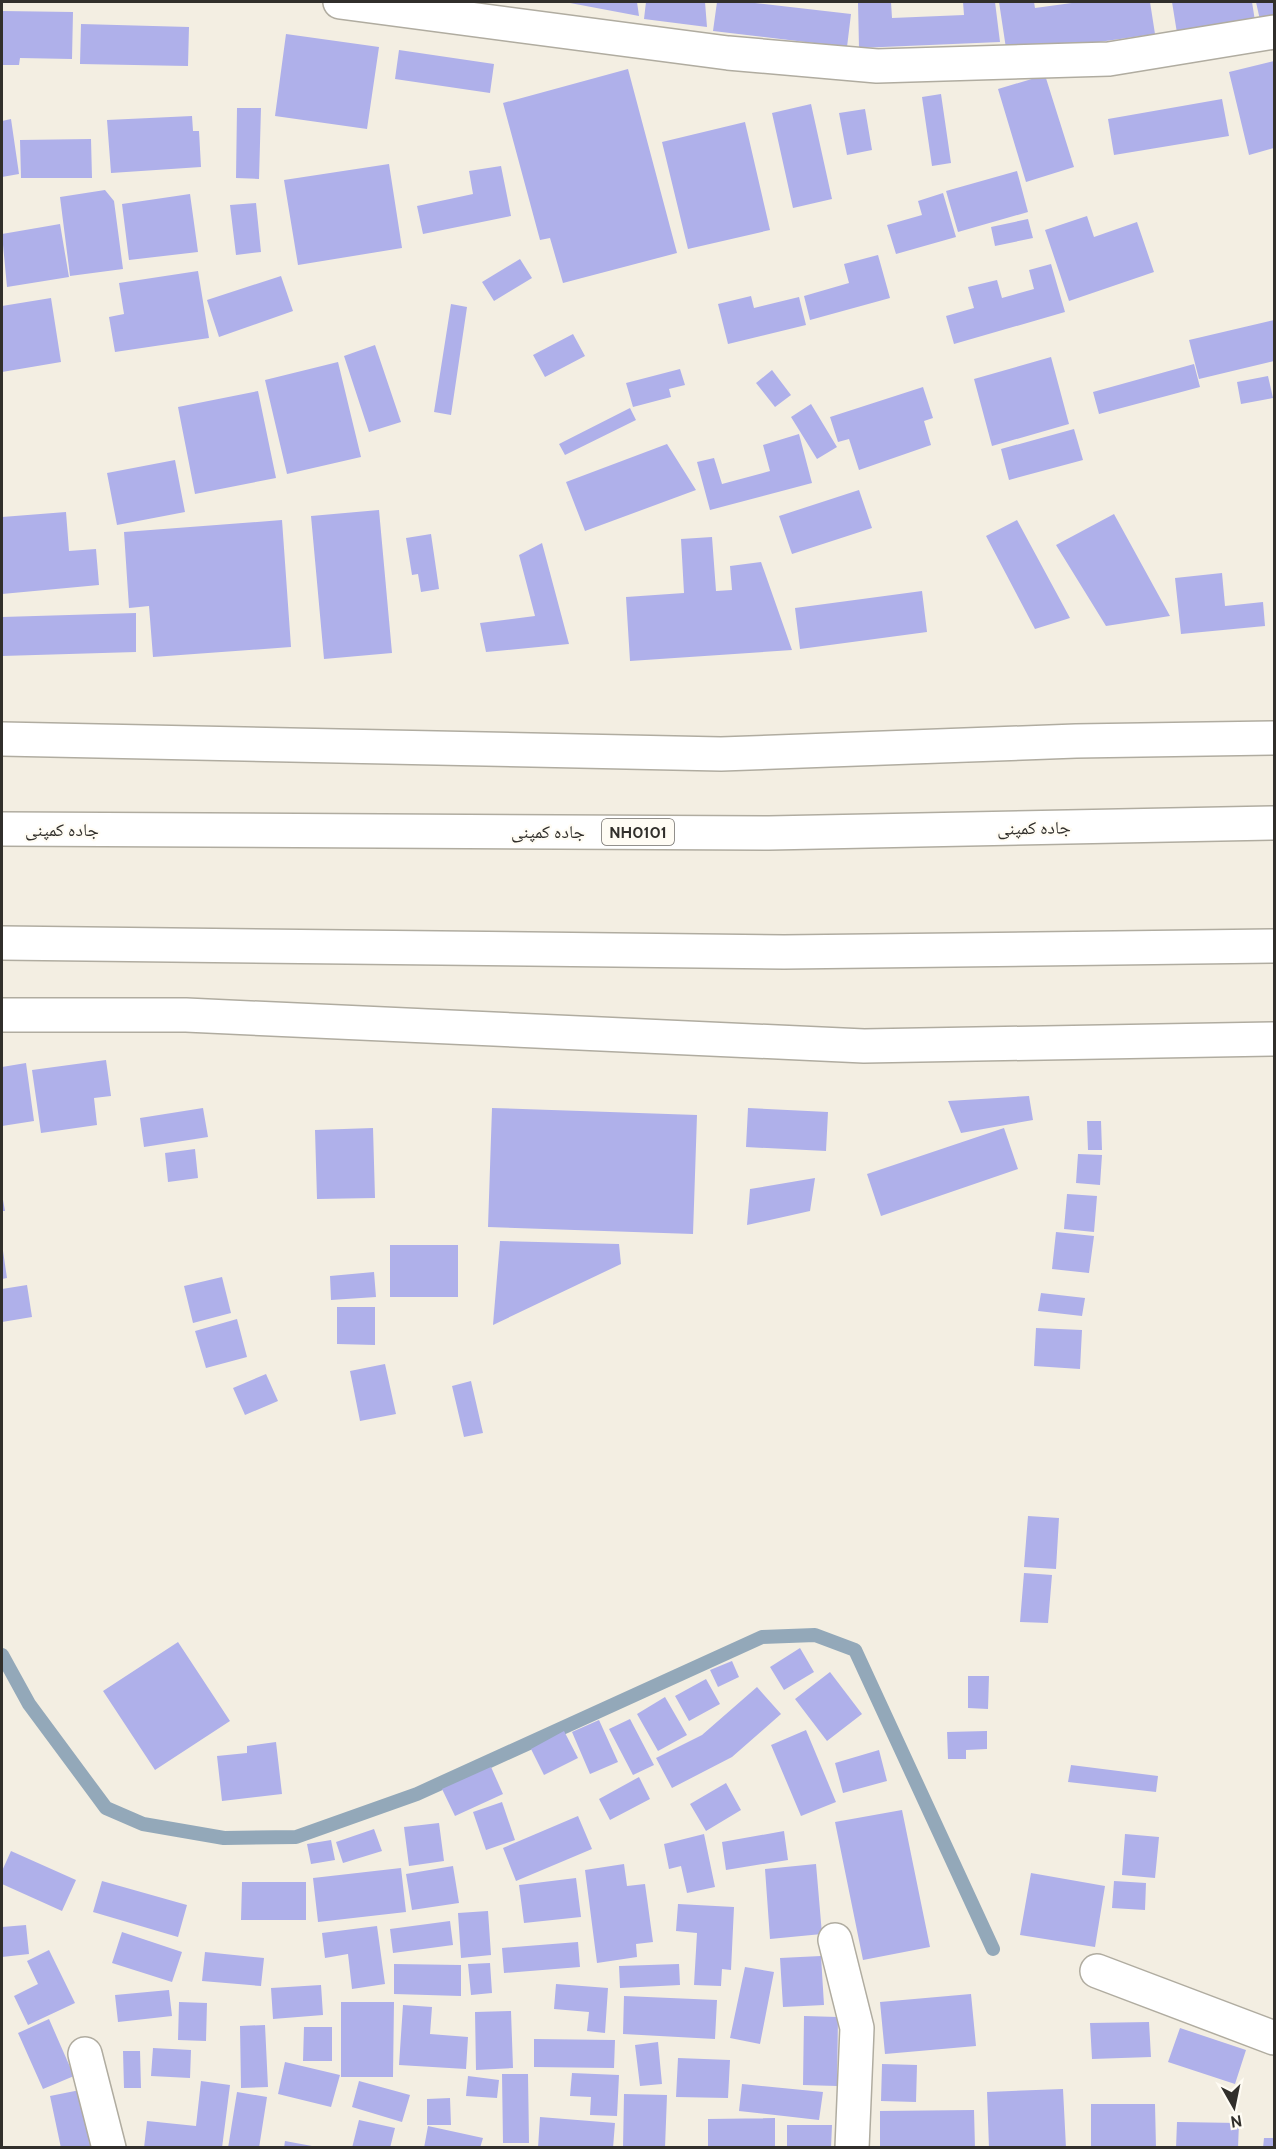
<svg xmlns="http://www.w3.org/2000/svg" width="1276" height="2149" viewBox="0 0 1276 2149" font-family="Cabin,'Noto Naskh Arabic',sans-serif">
<rect width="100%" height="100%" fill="#f3eee2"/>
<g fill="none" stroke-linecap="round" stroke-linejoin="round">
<path stroke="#93a8b9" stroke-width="14" d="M2,1655L29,1704L106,1808L143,1824L224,1838L296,1837L417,1794L762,1637L815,1635L855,1650L993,1949"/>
</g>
<path fill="#afb0ea" d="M570,2H637L639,16L570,3Z
M646,2H705L707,27L644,19Z
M717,2H746L851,14L847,47L713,31Z
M858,2H891L892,18L964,15L963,2H995L1000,42L859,48Z
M999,2H1034L1035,8L1079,2H1150L1155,34L1007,55Z
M1172,2H1252L1255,21L1177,33Z
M1256,2H1274V18L1260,20Z
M2,11L73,12L72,59L20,58L19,65H2Z
M81,24L189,27L188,66L80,64Z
M286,34L379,47L367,129L275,116Z
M399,50L494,64L490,93L395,79Z
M1274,61V148L1249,155L1229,72Z
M628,69L677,253L563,283L550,238L540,240L503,103Z
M1045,75L1074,167L1026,182L998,89Z
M941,94L951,163L932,166L922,97Z
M1222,99L1229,136L1114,155L1108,119Z
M811,104L832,199L793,208L772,113Z
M237,108H261L259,179L236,178Z
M865,109L872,150L847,155L839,113Z
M192,116L193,131H199L201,167L111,173L107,120Z
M11,119L19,174L2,177V121Z
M745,122L770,230L688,249L662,142Z
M91,139L92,178H21L20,140Z
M389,164L402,248L298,265L284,180Z
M501,166L511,216L423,234L417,206L473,194L469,171Z
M1017,171L1028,212L958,232L946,191Z
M105,190L114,201L123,269L70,276L60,197Z
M943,193L956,237L896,254L887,225L922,215L918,201Z
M190,194L198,252L129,260L122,204Z
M256,203L261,252L236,255L230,205Z
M1087,216L1094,237L1137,222L1154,272L1069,301L1045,230Z
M1028,219L1033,238L995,246L991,227Z
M60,224L69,277L7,287L2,234Z
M878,255L890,298L810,320L804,296L849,283L844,264Z
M520,259L532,278L494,301L482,282Z
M1051,264L1065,312L954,344L946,316L974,308L968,287L997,280L1002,298L1034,289L1029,270Z
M198,271L209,338L115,352L109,317L124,314L119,283Z
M281,276L293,311L219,337L207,300Z
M751,296L754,308L799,297L806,325L728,344L718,304Z
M51,298L61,362L2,372V306Z
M451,304L467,307L451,415L434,412Z
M1274,320V361L1199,379L1189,340Z
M573,334L585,356L545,377L533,355Z
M375,345L401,422L369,432L344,356Z
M1051,357L1069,424L992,446L974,379Z
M338,362L361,457L287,474L265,380Z
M1194,364L1200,387L1099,414L1093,392Z
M680,369L685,385L669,389L671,397L633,407L626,383Z
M772,370L791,395L775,407L756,383Z
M1268,376L1273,398L1241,404L1237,382Z
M923,387L933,418L924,421L931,445L859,470L849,439L838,442L830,417Z
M258,391L276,478L195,494L178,407Z
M811,404L837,447L817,459L791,417Z
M630,408L636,420L565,455L559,444Z
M1074,429L1083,460L1009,480L1001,449Z
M799,434L812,483L710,510L697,462L714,458L722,484L770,471L763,445Z
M667,444L696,490L585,531L566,482Z
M175,460L185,512L117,525L107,473Z
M859,490L872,528L792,554L779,516Z
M379,510L392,653L324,659L311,516Z
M66,512L69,551L96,549L99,585L2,594V517Z
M1114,514L1170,616L1106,626L1056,545Z
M282,520L291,647L153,657L149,606L129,608L124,532Z
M1017,520L1070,618L1035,629L986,536Z
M431,534L439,589L421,592L418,574L412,575L406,538Z
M712,537L716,591L732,590L730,566L761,562L792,650L630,661L626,597L684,593L681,539Z
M542,543L569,644L486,652L480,623L535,616L519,555Z
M1222,573L1225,606L1263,602L1265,626L1181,634L1175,578Z
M922,591L927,632L800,649L795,608Z
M136,613V652L2,656V617Z
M106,1060L111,1096L94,1098L97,1125L41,1133L32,1070Z
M26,1063L34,1121L2,1126V1067Z
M1029,1096L1033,1120L961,1133L948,1101Z
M203,1108L208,1137L144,1147L140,1118Z
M492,1108L697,1115L693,1234L488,1227Z
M748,1108L828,1112L826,1151L746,1147Z
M1087,1121H1101L1102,1150H1088Z
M373,1128L375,1198L317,1199L315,1130Z
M1004,1128L1018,1169L881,1216L867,1174Z
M195,1149L198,1178L168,1182L165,1153Z
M1078,1154L1102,1155L1100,1185L1076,1183Z
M815,1178L810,1211L747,1225L750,1189Z
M2,1194L5,1211H2Z
M1067,1194L1097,1196L1094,1232L1064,1229Z
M1056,1232L1094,1236L1089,1273L1052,1269Z
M500,1241L619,1244L621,1264L493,1325Z
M2,1244L7,1278L2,1279Z
M390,1245H458V1297H390Z
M374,1272L376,1297L331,1300L330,1276Z
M222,1277L231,1313L193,1323L184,1286Z
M27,1285L32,1317L2,1322V1289Z
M1041,1293L1085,1298L1082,1316L1038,1311Z
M337,1307H375V1345L337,1344Z
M237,1319L247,1357L206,1368L195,1331Z
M1036,1328L1082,1330L1080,1369L1034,1366Z
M385,1364L396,1414L360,1421L350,1371Z
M266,1374L278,1401L245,1415L233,1388Z
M471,1381L483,1433L464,1437L452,1386Z
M1028,1516L1059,1518L1056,1569L1024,1567Z
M1024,1573L1052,1575L1048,1623L1020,1622Z
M178,1642L230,1721L155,1770L103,1691Z
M800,1648L814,1672L784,1690L770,1667Z
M732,1661L739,1677L718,1687L710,1670Z
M830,1672L862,1714L827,1741L795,1699Z
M968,1676H989L988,1709L968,1708Z
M706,1679L720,1704L689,1721L675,1696Z
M757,1687L781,1714L732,1757L672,1788L656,1758L702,1735Z
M665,1697L687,1735L658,1751L637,1714Z
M630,1719L654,1765L633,1775L609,1729Z
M599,1720L618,1762L590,1774L572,1732Z
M806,1730L836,1802L801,1816L771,1745Z
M564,1731L578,1758L544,1775L531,1749Z
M987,1731V1749L966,1750V1759H948L947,1732Z
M276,1742L282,1794L222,1801L217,1756L247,1753V1746Z
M879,1750L887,1781L843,1793L835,1763Z
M1071,1765L1158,1776L1156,1792L1068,1782Z
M491,1767L503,1794L455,1816L442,1789Z
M639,1777L650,1799L610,1820L599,1799Z
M726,1783L741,1810L706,1831L690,1804Z
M502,1802L515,1840L486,1850L473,1812Z
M902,1810L930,1947L863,1960L835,1822Z
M578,1816L592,1849L516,1881L503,1848Z
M439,1823L444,1861L409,1866L404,1827Z
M374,1829L382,1851L343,1863L336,1842Z
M784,1831L788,1860L726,1870L722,1842Z
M704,1834L715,1887L687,1893L681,1866L669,1869L664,1844Z
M1125,1834L1159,1837L1155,1878L1122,1875Z
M331,1840L335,1860L311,1864L307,1844Z
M11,1851L76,1880L62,1911L2,1884V1871Z
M624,1864L627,1886L645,1884L653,1942L636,1944L637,1957L597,1963L585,1870Z
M816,1864L822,1934L770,1939L765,1869Z
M453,1866L459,1903L412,1910L406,1874Z
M401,1868L406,1912L318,1922L313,1878Z
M1031,1873L1105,1886L1095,1947L1020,1935Z
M576,1878L581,1917L524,1923L519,1885Z
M102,1881L187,1905L178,1937L93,1912Z
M1114,1881L1146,1883L1145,1910L1112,1908Z
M242,1882H306V1920H241Z
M678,1904L734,1907L731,1970L722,1969L721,1986L694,1985L697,1933L676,1931Z
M488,1911L491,1955L461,1958L458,1913Z
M450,1921L453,1945L393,1953L390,1929Z
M26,1925L29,1954L2,1957V1927Z
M377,1926L385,1984L352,1989L348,1954L325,1958L322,1933Z
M122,1932L182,1952L172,1982L112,1963Z
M578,1942L580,1967L504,1973L502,1948Z
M49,1950L75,2003L28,2025L14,1996L38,1984L27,1961Z
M205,1952L264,1958L261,1986L202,1981Z
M821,1956L824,2005L783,2007L780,1958Z
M490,1963L492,1993L471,1995L468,1964Z
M394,1964L461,1965V1996L394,1994Z
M679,1964L680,1985L620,1988L619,1966Z
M745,1967L774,1972L760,2044L730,2038Z
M556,1984L608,1988L605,2033L587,2031L589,2012L554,2009Z
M321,1985L323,2015L273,2019L271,1988Z
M169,1990L172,2016L118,2022L115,1995Z
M971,1994L976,2046L885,2054L880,2002Z
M624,1996L717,2000L715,2039L623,2034Z
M179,2002L207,2003L206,2041L178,2040Z
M341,2002H394L393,2077H341Z
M403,2005L432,2007L430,2034L468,2037L466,2069L399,2065Z
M511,2011L513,2068L476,2070L475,2012Z
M804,2016L838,2017L837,2086L803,2085Z
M49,2019L74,2076L43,2089L18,2033Z
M1149,2022L1151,2057L1092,2059L1090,2023Z
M265,2025L268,2087L241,2088L240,2026Z
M304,2027H332V2061H303Z
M1180,2028L1246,2050L1235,2084L1168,2062Z
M534,2039L615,2040L614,2068L534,2067Z
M658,2042L662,2084L640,2086L635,2045Z
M153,2048L191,2050L190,2078L151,2076Z
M123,2051H140L141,2088H124Z
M678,2058L730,2060L728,2098L676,2097Z
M285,2062L340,2075L331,2107L278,2094Z
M882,2064L917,2065L916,2102L881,2101Z
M572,2073L619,2075L617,2116L590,2115L591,2097L570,2096Z
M502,2074H528L529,2143H503Z
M468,2076L499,2080L497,2098L466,2096Z
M201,2081L230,2085L222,2148H144L147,2121L196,2126Z
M359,2081L410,2095L402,2122L352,2107Z
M742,2084L823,2092L819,2120L739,2111Z
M1063,2089L1066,2148H989L987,2092Z
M80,2090L93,2148H61L50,2096Z
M237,2092L267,2097L259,2148H228Z
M624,2094L667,2095L665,2148H623Z
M450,2098L451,2125H427V2099Z
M1091,2104H1155L1156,2148H1091Z
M974,2110L975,2148H880V2111Z
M540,2117L615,2123L613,2148H538Z
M775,2118V2148H708V2119Z
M359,2120L395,2128L390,2148H352Z
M1177,2122L1239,2123L1238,2148H1176Z
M787,2125H832L831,2148H787Z
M428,2126L483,2138L480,2148H424Z
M1264,2138H1274V2148H1263Z
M285,2141L312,2146V2148H284Z"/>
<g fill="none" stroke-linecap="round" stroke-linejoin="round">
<defs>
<path id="minor" d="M340,2L728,53L877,66L1109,59L1274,32
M835,1940L857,2028L852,2148
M1097,1971L1274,2038
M85,2054L109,2148"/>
<path id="tertiary" d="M2,739L721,754L1076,741L1274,738
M2,1015H186L864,1046L1274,1039"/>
<path id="trunk" d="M2,829L769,833L1274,823
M2,943L784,952L1274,946"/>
</defs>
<use href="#minor" stroke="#b0aca0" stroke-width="36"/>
<use href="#tertiary" stroke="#b0aca0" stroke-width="36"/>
<use href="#trunk" stroke="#b0aca0" stroke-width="36"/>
<use href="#minor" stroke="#fff" stroke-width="33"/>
<use href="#tertiary" stroke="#fff" stroke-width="33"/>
<use href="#trunk" stroke="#fff" stroke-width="33"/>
</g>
<g text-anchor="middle" stroke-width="4.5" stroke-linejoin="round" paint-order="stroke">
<rect fill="#fffcf4" stroke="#6f6c67" stroke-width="1.5" x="602" y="819" width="72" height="26" rx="4.5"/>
<g font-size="16" font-weight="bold" fill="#312f2b">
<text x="638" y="838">NH0101</text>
</g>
<g font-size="18" fill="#312f2b" stroke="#fffcf4">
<text transform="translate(1034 828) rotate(-1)" y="6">جاده کمپنی</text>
<text x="62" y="836">جاده کمپنی</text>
<text x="548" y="838">جاده کمپنی</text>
</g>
</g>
<rect width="1276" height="2149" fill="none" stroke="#312f2b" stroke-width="6"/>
<g transform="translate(1234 2107) rotate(171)" stroke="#fffcf4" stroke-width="4.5" paint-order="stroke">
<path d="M0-4.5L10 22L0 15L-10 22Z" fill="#312f2b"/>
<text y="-9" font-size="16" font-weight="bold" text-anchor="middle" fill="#312f2b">N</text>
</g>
</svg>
